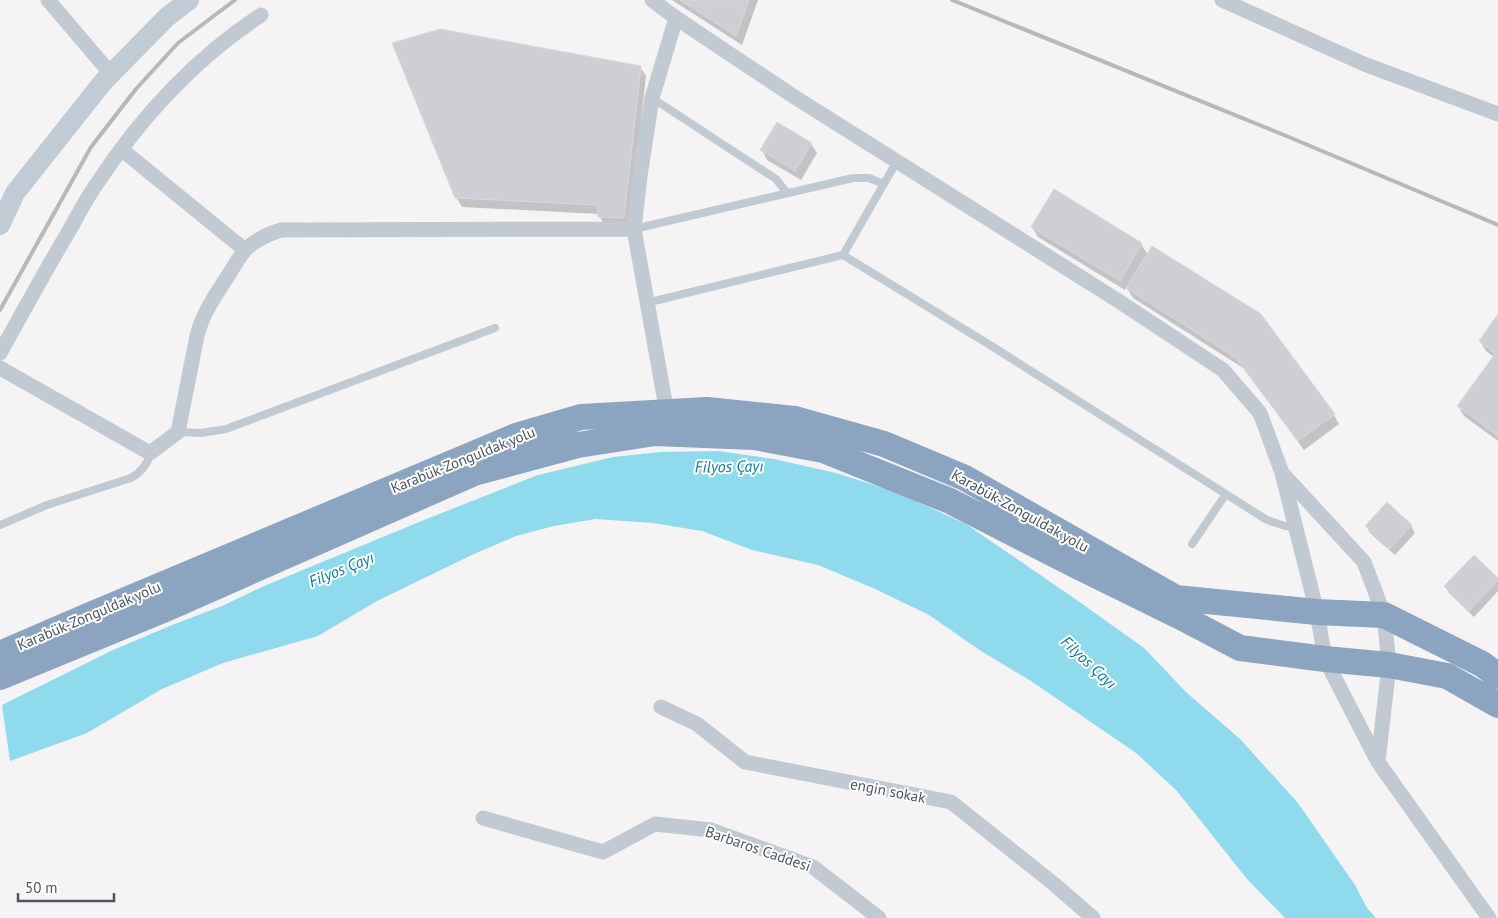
<svg xmlns="http://www.w3.org/2000/svg" width="1498" height="918" viewBox="0 0 1498 918" font-family="'PT Sans',sans-serif">
<rect width="100%" height="100%" fill="#f5f3f3"/>
<path fill="#90daee" d="M719,451L774,459L836,473L896,492L966,524L1081,603L1144,648L1187,693L1240,739L1298,803L1355,885L1367,908L1376,918H1285L1247,879L1177,791L1136,753L1031,681L981,651L929,615L873,588L818,565L752,550L702,531L653,523L596,519L554,526L516,536L474,554L377,601L318,636L223,663L162,689L87,733L10,761L2,705L113,650L172,625L222,606L264,586L424,520L538,475L613,457L661,452Z"/>
<path fill="#0003" d="M672,0H758L742,45Z
M640,67L646,76L629,227H605L599,214L462,207L456,197Z
M811,144L817,153L801,180L767,160L762,150Z
M1054,191L1141,244L1148,255L1334,415L1339,424L1304,450L1243,368L1133,298L1126,287L1125,290L1038,237L1032,227Z
M1498,317V441L1464,416L1458,406L1494,357L1486,351L1480,341Z
M1387,503L1411,526L1415,533L1395,555L1370,533L1366,526Z
M1474,557L1498,580V591L1474,617L1449,593L1445,586Z"/>
<path fill="#cdcfd5" stroke="#d7d9de" d="M680,0H749L736,36Z
M440,29L641,66L624,218L598,217L597,205L455,198L392,43Z
M777,122L812,143L795,171L760,150Z
M1054,189L1142,243L1120,281L1031,227Z
M1152,246L1261,314L1335,414L1298,441L1236,358L1126,288Z
M1498,314V436L1457,406L1495,354L1479,341Z
M1387,502L1412,525L1390,549L1365,526Z
M1474,555L1498,578V580L1469,611L1444,586Z"/>
<g fill="none" stroke-linecap="round" stroke-linejoin="round">
<path stroke="#c1cad2" stroke-width="8" d="M652,98L776,179L787,193
M634,229L853,178H869L884,184
M843,255L990,345L1267,520L1285,526L1295,527
M646,303L843,255L897,161
M178,432L201,433L226,429L495,328
M0,525L47,505L131,478C141,472 148,465 150,453
M1192,544L1226,494"/>
<path stroke="#c1cad2" stroke-width="15" d="M48,0L111,74
M652,0L676,18L793,96L1117,300L1223,370L1260,413L1282,473L1317,612L1325,659L1378,762L1489,918
M1222,0L1364,64L1498,114
M121,149L245,250
M634,229L667,413
M0,353C23,312 45,271 69,231C78,215 86,199 96,185C140,118 194,59 261,15
M0,368L150,453L178,432L197,336C203,311 218,292 231,271C236,263 241,254 247,248C257,239 268,234 281,230L634,229L640,176L652,98L676,18
M1283,474L1364,562L1384,615L1389,665L1378,762
M661,707L697,724L745,762L951,802L1054,884L1093,918
M483,818L603,852L655,824L711,830L813,867L879,918"/>
<path stroke="#c1cbd6" stroke-width="20" d="M0,225L15,193L103,82L167,17L189,0"/>
<path stroke="#8ba5c1" stroke-width="26" d="M0,654L88,616L516,436L581,417L707,410L795,419L884,444L965,478L1176,598L1317,612L1384,615L1482,664L1498,676
M0,677L163,610L474,473L578,445L655,433L754,437L823,450L950,501L1075,565L1183,618L1240,648L1325,659L1389,665L1447,676L1498,705"/>
<path stroke="#b5b8bd" stroke-width="4" d="M952,0L1284,135L1498,225
M0,310L91,147L136,89L178,43L235,0"/>
</g>
<g text-anchor="middle" stroke-width="4" stroke-linejoin="round" paint-order="stroke">
<g font-size="15" fill="#4a5661" stroke="#fff">
<text transform="translate(463 460) rotate(-22)" y="5">Karabük-Zonguldak yolu</text>
<text transform="translate(1020 511) rotate(29)" y="5">Karabük-Zonguldak yolu</text>
<text transform="translate(89 616) rotate(-23)" y="5">Karabük-Zonguldak yolu</text>
<text transform="translate(888 791) rotate(11)" y="5">engin sokak</text>
<text transform="translate(758 849) rotate(19)" y="5">Barbaros Caddesi</text>
</g>
<g font-size="16" font-style="italic" fill="#0c7c9b" stroke="#fff">
<text transform="translate(729 466) rotate(-1)" y="6">Filyos Çayı</text>
<text transform="translate(341 569) rotate(-22)" y="6">Filyos Çayı</text>
<text transform="translate(1089 662) rotate(43)" y="6">Filyos Çayı</text>
</g>
</g>
<path d="M18 893v8h96v-8" fill="none" stroke="#4a5661" stroke-width="2.5"/>
<text x="25" y="893" font-size="15" fill="#4a5661" stroke="#ffffff" stroke-width="4" paint-order="stroke">50 m</text>
</svg>
